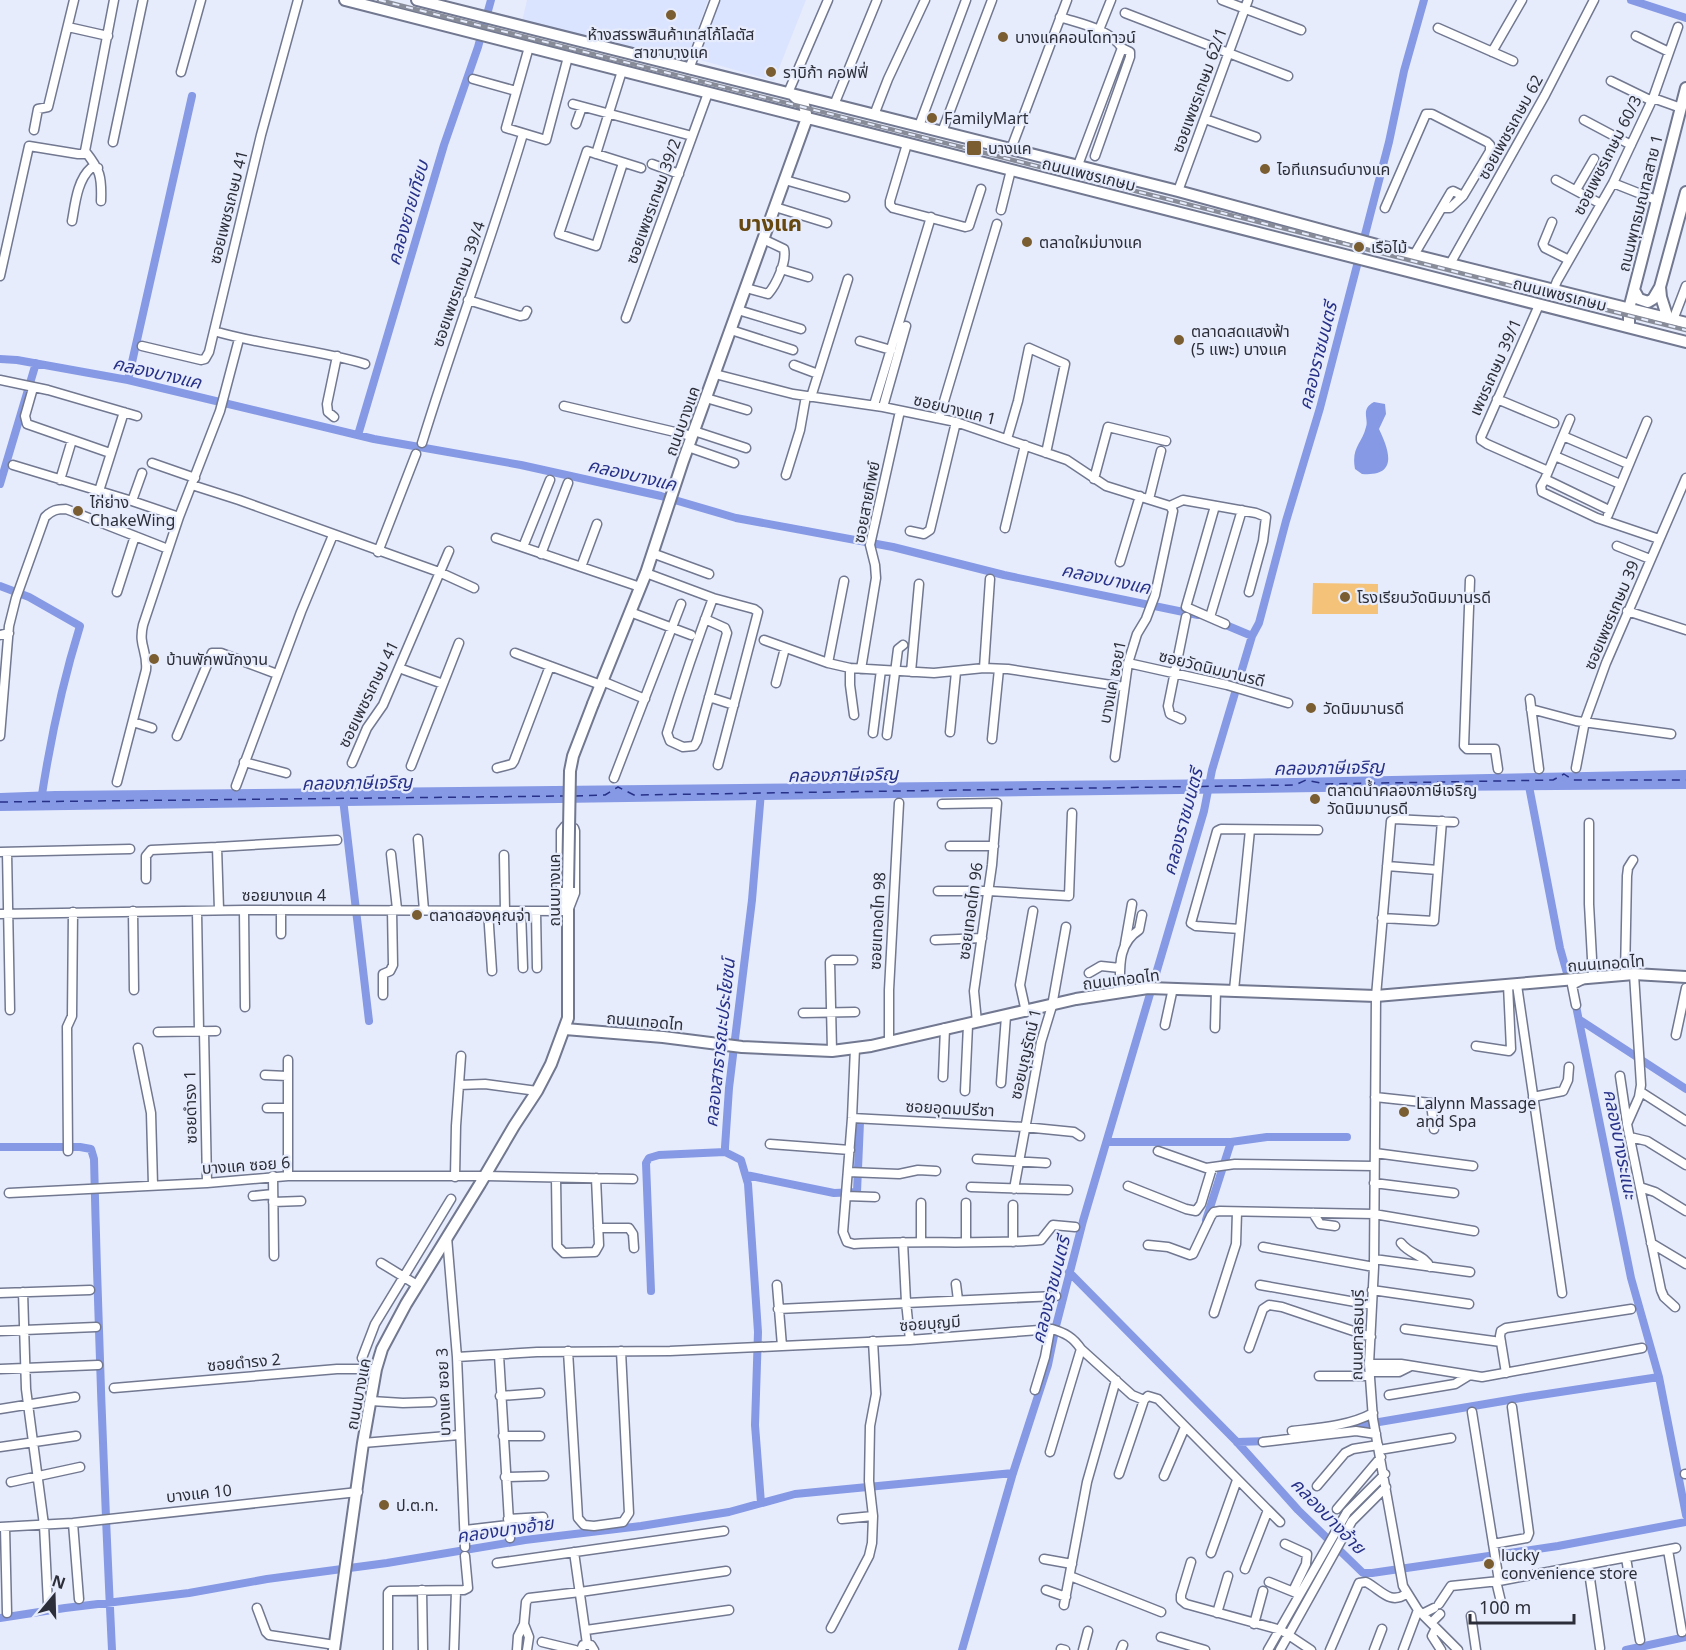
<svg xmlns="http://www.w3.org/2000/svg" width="1686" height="1650" viewBox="0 0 1686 1650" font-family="'Noto Sans','Noto Sans Thai',sans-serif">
<rect width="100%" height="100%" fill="#e7ecfc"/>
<path fill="#dbe4ff" d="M527,0H708L686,62L522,21Z
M720,0H806L774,81L697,59Z"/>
<path fill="#f4c379" d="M1313,583L1378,584V614H1312Z"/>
<path fill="#8699e5" d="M1374,402L1385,404L1386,414L1379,429C1389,450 1399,477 1362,474L1355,469C1351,447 1362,444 1366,427C1369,419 1360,409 1374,402Z
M1686,770V789L1318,792L0,811V793L55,791L1241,779Z"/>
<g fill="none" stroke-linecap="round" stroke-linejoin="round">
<path stroke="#8699e5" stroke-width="8" d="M1631,0L1686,18
M0,359L17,360L128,380L374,439L521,465L661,496L736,518L893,547L1004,575L1198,615
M128,380L192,96
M358,435L444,145L478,47L491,0
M0,484L36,363
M0,586L29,597L80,626C62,684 50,741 41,801
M1221,623L1252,636
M1528,781L1560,948L1570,984
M761,792L752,900L729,1088L725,1147V1152L741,1160L748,1184L758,1332L755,1425L761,1503
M343,799L369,1021
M1575,1001L1631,1278L1659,1377L1686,1515
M1580,1020L1686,1089
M1107,1142H1231L1267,1137H1347
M0,1147H80L91,1149L94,1159C98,1323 104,1486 112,1650
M746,1175L834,1193L857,1192L860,1122
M1206,1220L1231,1142
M1069,1272L1237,1442L1298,1510L1363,1573H1372L1558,1546L1686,1522
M651,1291L646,1163L649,1158L659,1155L725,1152
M1332,1430L1527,1397L1659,1377
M1237,1442L1267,1441
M0,1618L65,1608L189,1593L267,1579L387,1563L525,1540L641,1526L729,1512L795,1494L1013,1473
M962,1650L1013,1473L1048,1365L1056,1326L1083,1221L1204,811L1212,770L1252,636L1259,623L1286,521L1320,408L1389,142L1404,71L1424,0
M1626,1650L1686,1637"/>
<path stroke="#273188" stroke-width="1.5" stroke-dasharray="8 6" stroke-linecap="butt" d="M575,796L605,795L618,787L634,795L1295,785L1306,780L1325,784L1553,780L1564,774L1573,780H1686
M0,802L564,796"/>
<defs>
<path id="minor" d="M1222,0L1301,30
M1125,13L1288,76
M1060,17C1081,24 1108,28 1122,48L1078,165
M68,27L108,36
M1438,28L1513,61
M1099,30L1111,0
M1636,36L1669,52
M529,47L506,128L546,140L568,57
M1492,52L1522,0
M689,69L715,0
M181,72L201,0
M473,79L516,91
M1611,81L1652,101
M788,93L828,0
M1653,98L1681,108
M573,104L692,136
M834,105L877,0
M874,115L888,79L925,0
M1205,119L1256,137
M1584,120L1631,145
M576,124L582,107
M919,126L966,0
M34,130L38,109L48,107L74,0
M942,132L992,0
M113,142L143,0
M907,144L890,201V205L893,208L965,227L969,226L981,189
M1011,149L1067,0
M85,151C100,170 102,176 101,201
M596,154L622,71
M1095,156L1130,57V52L1122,48
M623,163L596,246L559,234L587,151L641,168
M652,164L679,174
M785,180L845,197
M1556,180L1601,204
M1613,183L1656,200
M1576,190L1594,159
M1178,191L1248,0
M775,207L827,223
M1385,208L1426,114H1432L1487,142L1490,145V151L1463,196L1453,191L1451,192L1414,255
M1442,208H1450L1463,196
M1001,210L1011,170
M72,221C75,205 77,180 91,168H98
M1552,222L1543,244L1545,248L1569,260
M1450,264L1545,95L1594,0
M781,269L808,277
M0,276L29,146L78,154H83L85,151L114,0
M746,288L768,294C776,285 787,262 784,249L763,239
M1553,291L1557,281L1613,183L1653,98L1678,27
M468,300L520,316L525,315L527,311
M1539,305L1481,437V440L1487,444L1548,471
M738,310L801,329
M626,318L708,93
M1673,320L1686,286
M731,330L793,350
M214,331C264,346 316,349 365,364
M860,341L891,350
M142,346L201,360L205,359L209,352L261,135L298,0
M794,365L818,374
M715,374L793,394L883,407L956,422L1067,460L1106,486L1170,506L1173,511L1155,595L1146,619L1137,634L1128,663L1115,757
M0,380L48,390L137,416
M33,388L25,416L27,424L110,453
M811,397L848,279
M706,398L747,410
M1497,399L1554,423
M874,405L931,217
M564,406L692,436
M883,407L906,326
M334,417L328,412L327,404L337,356
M939,418L997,224
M1570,419L1545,479L1609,510
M694,431L746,448
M1563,436L1628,464
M1007,439L1018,401L1029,348L1065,364L1046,453
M422,443C454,339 492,238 523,134
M688,447L734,463
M1555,456L1620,484
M152,463L195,478
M13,465L132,501L179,517
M786,475L800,430L806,396
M1094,479L1108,427L1166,441
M1545,479L1541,486L1542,492L1597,518L1659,539
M60,480L72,440
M192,485L239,500L439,572L474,588
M99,491L124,412
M1149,499L1161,451
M132,501L142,473
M1170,506L1183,500L1256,513L1266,517L1263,541L1249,592
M1215,506L1186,607L1225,624
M1608,515L1647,421
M1005,528L1025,445
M910,531L924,534L930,530L956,422
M496,538L640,587
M1617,546L1650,559
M523,547L550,480
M378,552L416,454
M652,553L709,574
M541,554L568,483
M1120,562L1140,496
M581,567L597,524
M646,573L713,598L754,609L758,612L718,765
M1470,580L1464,746L1467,749H1495L1498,769
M117,592L135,536
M1627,611L1686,630
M630,612L691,635
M1210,617L1242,510
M705,619L725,628L727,633L697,741L694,746L683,747L670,741L667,733C681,688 696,643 713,598
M0,635L9,633
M764,640L828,663L850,668L934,673L984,668L1008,669L1124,687
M515,653L601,685
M828,663L844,581
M1128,663L1227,685L1288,703
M399,668L443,684
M850,668V685L854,715
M984,668L990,579
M861,669L876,578L875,565L870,545L900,411
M911,672L919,584
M602,681L645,699
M776,683L785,648
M709,697L734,705
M1530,699L1539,769
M1531,709L1576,721L1671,734
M1181,719L1170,714L1168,706L1186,617
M133,722L152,728
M950,732L956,672
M873,733L881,670
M887,735L898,649L903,645
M0,736L9,626L16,598L45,517C52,510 57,509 66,509L168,549
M177,736L212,653H221L277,674
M992,739L999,669
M244,762L286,773
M352,763L367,728L383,705L449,551
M411,766L459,643
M497,768L512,764L514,761L550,666
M1576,768L1585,721L1606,663L1686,478
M614,778L681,604
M117,782L146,670C148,651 138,646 143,625L179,517L220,411L239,339
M236,786L301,612L333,535
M942,804L997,803L992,865L974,991L977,1022
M1454,822L1394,819L1391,821L1376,996L1374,1267L1369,1364L1373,1419L1403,1586L1418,1610L1458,1650
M1589,823V904L1593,977
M565,826L574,828L575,831V893L568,911L561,899V831Z
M418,839L424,910
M950,846H994
M0,852L130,849
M7,852L10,1010
M391,854L397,909
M504,855L505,911
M1387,866L1438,870
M146,879V856L151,850L217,847
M938,891H989L1069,896L1072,813
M219,910L217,847L337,840
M244,910L245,1007
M133,911L134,990
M197,911L199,1031
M488,911L492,971
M521,911L523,968
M536,911L537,968
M0,914L244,910L568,911
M1382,918L1434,921L1442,821
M1240,929L1196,926L1191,923L1217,831L1221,829L1318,830
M281,934V910
M935,940L982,938
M1125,944L1132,904
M1089,973L1101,966L1120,968
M1634,974L1641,1085L1639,1097L1627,1124L1661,1290L1664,1297L1675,1307
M1625,975L1627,876L1628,868L1633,860
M1517,985L1562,1293
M1234,990L1250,830
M1120,992C1120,968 1117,944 1139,930L1142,915
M383,995V974L390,971L393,965L392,910
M1576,1005L1572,985L1584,979
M1026,1012L1020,985L1033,911
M803,1013L855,1012
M1165,1025L1173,988
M1215,1028L1216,990
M204,1031L207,1183
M158,1032L216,1031
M1676,1035L1686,988
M889,1041V990L899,803
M1476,1046L1509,1051L1511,1049L1508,985
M138,1048L151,1113L153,1185
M855,1048L852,1118L843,1232L847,1242L854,1244C916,1240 979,1245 1041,1240L1053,1225L1075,1227
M832,1051L830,962L833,960H853
M288,1060V1176
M265,1075L287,1076
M1620,1076L1627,1123
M943,1077L945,1028
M1001,1083L1006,1016
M459,1085L485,1084L537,1091
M965,1091L968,1025
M1641,1092L1686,1121
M1375,1097L1431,1103L1434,1129
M1533,1097L1563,1091L1568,1080L1569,1067
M267,1108H287
M852,1118L1024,1127L1074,1132L1080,1136
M1630,1137L1647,1141L1686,1165
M770,1144L850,1150
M68,1151L67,1027L72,1016L73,912
M1158,1151L1206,1168L1235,1164L1374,1166
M1375,1153L1473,1166
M977,1159L1046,1163
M848,1172L899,1174L918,1170L936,1171
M273,1176L274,1256
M455,1177L456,1126L461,1056
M556,1178L557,1246L564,1253L595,1252L599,1245L596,1178
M1374,1183L1454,1193
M1128,1186L1186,1209L1196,1211L1201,1204L1212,1168
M971,1187L1068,1190
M1640,1187L1655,1192L1686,1211
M1014,1189L1041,1042L1052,1006L1066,927
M9,1193L207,1183L288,1176H486L633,1179
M253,1196L273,1194
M846,1196L875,1197
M273,1202L301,1201
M966,1203V1241
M1313,1213L1320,1224L1335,1226
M598,1228H629L633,1234L634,1248
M447,1237L457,1357L465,1547
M903,1242L906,1302L910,1340
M921,1242V1203
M1013,1242V1205
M1401,1243C1410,1255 1425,1255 1430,1267
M1651,1243L1686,1264
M1148,1245L1168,1247L1190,1255L1193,1254L1211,1216L1214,1212L1220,1211L1374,1214L1474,1231
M1263,1247L1374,1267
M1374,1259L1470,1272
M381,1263L417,1285
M956,1284L958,1300
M777,1285L782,1346
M1260,1285L1372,1305
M1372,1290L1469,1304
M23,1292L26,1389L44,1525L48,1604
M0,1293L90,1290
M778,1309L1056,1296
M1214,1313L1236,1244L1237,1212
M1405,1329L1501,1342
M0,1331L96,1327
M1249,1348L1263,1309L1269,1305L1282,1307L1371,1337
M568,1351L578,1518L584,1525L594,1526L623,1522L629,1513L621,1351
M499,1355L510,1538
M457,1357L537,1352L670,1351L782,1346L910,1340L1052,1329C1065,1333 1073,1337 1081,1349L1132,1395L1144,1400L1148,1396L1158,1399L1268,1510L1245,1569
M362,1358L375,1324L451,1199
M1369,1364H1401L1482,1377L1642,1348
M0,1369L98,1365
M1370,1372H1399L1411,1366
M1506,1373L1500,1336L1501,1331L1506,1328L1631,1309
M1319,1376H1370
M114,1388L337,1369H376
M1035,1390L1045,1357L1050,1330
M1389,1395L1455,1384L1468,1376
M500,1396L540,1393
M371,1401L403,1403L432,1402
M0,1409L75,1397
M1472,1412L1499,1581
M1292,1431C1319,1428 1349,1426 1373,1413
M503,1436H540
M1263,1442L1356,1431L1376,1434
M363,1443L459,1435
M0,1447L76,1436
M1379,1450L1451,1438
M1050,1452L1081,1349
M1119,1474L1144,1400
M1685,1474H1686
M1164,1476L1185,1427
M505,1477L544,1476
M11,1482L80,1467
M1317,1486L1345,1453L1353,1449L1378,1445
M1337,1509L1381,1457
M1268,1510L1280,1522
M508,1519L543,1517
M842,1519L873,1516
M73,1523L79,1599
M0,1527L73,1523L358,1492
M5,1527L7,1613
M465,1530L508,1525
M1285,1544L1307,1554L1306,1564L1293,1591
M1493,1544L1527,1538L1529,1533L1512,1407
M1668,1550L1682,1632
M574,1552L587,1644
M1211,1553L1237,1480
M1626,1558L1640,1640
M1044,1559L1072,1564
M1191,1562L1181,1595V1600L1186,1604L1281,1630L1311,1650
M497,1563L724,1531
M1588,1565L1600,1648
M1070,1576L1161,1612
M1496,1581L1501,1602
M1269,1582L1296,1593
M422,1590L423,1650
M1046,1590L1066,1597
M1439,1604L1451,1586L1499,1581L1676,1548
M1064,1605L1087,1482L1116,1380
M257,1608L266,1632L269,1635L335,1645
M1217,1613L1228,1576
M1422,1614L1434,1608
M1471,1616L1476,1650
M1431,1623L1440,1614
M524,1624L526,1602L529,1598L580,1592L726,1571
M1254,1624L1263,1591
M831,1628L869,1556L872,1543L873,1516L869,1481L870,1426L876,1394L873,1341
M1436,1628L1432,1636L1441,1650
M586,1630L729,1610
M1161,1637L1205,1650
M542,1642L575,1650
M1061,1649L1065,1650
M388,1650V1593L390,1591L464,1590L468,1588L465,1556
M454,1650L456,1591
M517,1650L518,1636L524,1624L529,1637L527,1650
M581,1650L583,1645H591L594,1650
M1083,1650L1088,1631
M1121,1650L1123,1645
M1268,1650L1347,1512L1385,1474
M1280,1650L1352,1521L1386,1487
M1330,1650L1359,1583L1366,1582C1381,1590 1390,1605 1406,1594
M1374,1650L1382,1629
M1403,1650L1418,1610"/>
<path id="major" d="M345,0L1686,342
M417,0L1178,191L1414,255L1686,323
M1634,290L1639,299L1648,302L1653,299L1660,287
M1668,319L1661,297L1660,287L1686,192
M1629,327V309L1686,88
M593,704L646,573L683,461L807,118L804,105L794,96
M565,1029L663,1037L742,1047L832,1051L871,1046L1076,999L1148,988L1376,996L1634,974L1686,977
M334,1650L363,1443L376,1369L382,1349L406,1304L480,1184L514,1126L537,1091L551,1064L568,1018V888"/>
</defs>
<use href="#minor" stroke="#717890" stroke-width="11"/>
<use href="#major" stroke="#717890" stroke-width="14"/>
<use href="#minor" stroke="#fff" stroke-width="8"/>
<use href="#major" stroke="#fff" stroke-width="10"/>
<defs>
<path id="rail" d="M379,0L1686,330"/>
</defs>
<use href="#rail" stroke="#888c99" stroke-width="4.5"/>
<use href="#rail" stroke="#e7ecfc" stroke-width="2" stroke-dasharray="7" stroke-linecap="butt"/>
<defs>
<path id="major-bridge" d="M568,888L570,771L573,756L593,704"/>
</defs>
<use href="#major-bridge" stroke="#717890" stroke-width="14" stroke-linecap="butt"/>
<use href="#major-bridge" stroke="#fff" stroke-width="10"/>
</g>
<g fill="#7a5e31" stroke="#e7ecfc" stroke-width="2">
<circle cx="671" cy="15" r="6"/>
<circle cx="1003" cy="37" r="6"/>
<circle cx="771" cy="72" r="6"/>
<circle cx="932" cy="118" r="6"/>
<rect x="966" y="140" width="16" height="16" rx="3"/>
<circle cx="1265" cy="169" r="6"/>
<circle cx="1027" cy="242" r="6"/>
<circle cx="1359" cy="247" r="6"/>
<circle cx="1179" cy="340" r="6"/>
<circle cx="78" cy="511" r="6"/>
<circle cx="1345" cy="597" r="6"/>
<circle cx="154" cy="659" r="6"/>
<circle cx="1311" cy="708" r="6"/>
<circle cx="1315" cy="799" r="6"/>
<circle cx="417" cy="915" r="6"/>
<circle cx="1404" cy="1112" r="6"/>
<circle cx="384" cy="1505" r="6"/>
<circle cx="1489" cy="1564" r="6"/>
</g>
<g text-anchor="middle" stroke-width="4.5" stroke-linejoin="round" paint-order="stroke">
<g font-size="16" fill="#2c2f39" stroke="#e7ecfc" text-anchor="start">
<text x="671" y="40" text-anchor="middle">ห้างสรรพสินค้าเทสโก้โลตัส<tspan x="671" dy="18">สาขาบางแค</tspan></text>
<text x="1015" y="43">บางแคคอนโดทาวน์</text>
<text x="783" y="78">ราบิก้า คอฟฟี่</text>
<text x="944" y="124">FamilyMart</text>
<text x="988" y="154">บางแค</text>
<text x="1277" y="175">ไอทีแกรนด์บางแค</text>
<text x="1039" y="248">ตลาดใหม่บางแค</text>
<text x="1371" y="253">เรือไม้</text>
<text x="1191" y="337">ตลาดสดแสงฟ้า<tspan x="1191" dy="18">(5 แพะ) บางแค</tspan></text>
<text x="90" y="508">ไก่ย่าง<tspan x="90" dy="18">ChakeWing</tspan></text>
<text x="1357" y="603">โรงเรียนวัดนิมมานรดี</text>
<text x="166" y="665">บ้านพักพนักงาน</text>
<text x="1323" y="714">วัดนิมมานรดี</text>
<text x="1327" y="796">ตลาดน้ำคลองภาษีเจริญ<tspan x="1327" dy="18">วัดนิมมานรดี</tspan></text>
<text x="429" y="921">ตลาดสองคุณจ่า</text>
<text x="1416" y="1109">Lalynn Massage<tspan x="1416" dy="18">and Spa</tspan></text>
<text x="396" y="1511">ป.ต.ท.</text>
<text x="1501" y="1561">lucky<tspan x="1501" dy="18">convenience store</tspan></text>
</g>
<g font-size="16" fill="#2c2f39" stroke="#e7ecfc">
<text transform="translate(1199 90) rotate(-70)" y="6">ซอยเพชรเกษม 62/1</text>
<text transform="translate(1510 127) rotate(-61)" y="6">ซอยเพชรเกษม 62</text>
<text transform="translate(1607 155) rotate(-63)" y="6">ซอยเพชรเกษม 60/3</text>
<text transform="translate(1089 174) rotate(14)" y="6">ถนนเพชรเกษม</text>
<text transform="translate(653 201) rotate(-70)" y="6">ซอยเพชรเกษม 39/2</text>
<text transform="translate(1640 203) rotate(-76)" y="6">ถนนพุทธมณฑลสาย 1</text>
<text transform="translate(228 207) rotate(-76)" y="6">ซอยเพชรเกษม 41</text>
<text transform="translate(458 284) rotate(-71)" y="6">ซอยเพชรเกษม 39/4</text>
<text transform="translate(1560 294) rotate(14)" y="6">ถนนเพชรเกษม</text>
<text transform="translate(1495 367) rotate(-66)" y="6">เพชรเกษม 39/1</text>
<text transform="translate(955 409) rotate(14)" y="6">ซอยบางแค 1</text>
<text transform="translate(682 421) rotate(-70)" y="6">ถนนบางแค</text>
<text transform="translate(866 502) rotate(-79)" y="6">ซอยสายทิพย์</text>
<text transform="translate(1611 615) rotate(-67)" y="6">ซอยเพชรเกษม 39</text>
<text transform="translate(1212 668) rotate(14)" y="6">ซอยวัดนิมมานรดี</text>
<text transform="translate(1112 682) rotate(-79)" y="6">บางแค ซอย1</text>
<text transform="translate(368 694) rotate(-64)" y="6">ซอยเพชรเกษม 41</text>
<text transform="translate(554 890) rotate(-90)" y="6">ถนนบางแค</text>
<text x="284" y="901">ซอยบางแค 4</text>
<text transform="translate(970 911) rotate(-82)" y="6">ซอยเทอดไท 96</text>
<text transform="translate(877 921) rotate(-87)" y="6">ซอยเทอดไท 98</text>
<text transform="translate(1606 963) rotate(-4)" y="6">ถนนเทอดไท</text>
<text transform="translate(1121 979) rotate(-7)" y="6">ถนนเทอดไท</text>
<text transform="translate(645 1021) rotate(5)" y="6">ถนนเทอดไท</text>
<text transform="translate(1025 1054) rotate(-77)" y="6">ซอยบุญรัตน์ 1</text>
<text transform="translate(190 1107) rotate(-91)" y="6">ซอยดำรง 1</text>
<text transform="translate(950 1108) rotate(3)" y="6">ซอยอุดมปรีชา</text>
<text transform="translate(246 1165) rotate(-4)" y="6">บางแค ซอย 6</text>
<text transform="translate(930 1323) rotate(-4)" y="6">ซอยบุญมี</text>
<text transform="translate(1357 1335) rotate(-89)" y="6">ถนนศาลธนบุรี</text>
<text transform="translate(244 1362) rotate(-5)" y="6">ซอยดำรง 2</text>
<text transform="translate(443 1392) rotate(-92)" y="6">บางแค ซอย 3</text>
<text transform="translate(358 1394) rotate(-79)" y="6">ถนนบางแค</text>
<text transform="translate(199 1493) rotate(-6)" y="6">บางแค 10</text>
</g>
<g font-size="18" font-style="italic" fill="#273188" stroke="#e7ecfc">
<text transform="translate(408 213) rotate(-74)" y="6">คลองยายเทียบ</text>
<text transform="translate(1318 356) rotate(-76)" y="6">คลองราชมนตรี</text>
<text transform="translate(157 373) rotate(13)" y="6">คลองบางแค</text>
<text transform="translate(632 475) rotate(13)" y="6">คลองบางแค</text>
<text transform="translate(1106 579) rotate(12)" y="6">คลองบางแค</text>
<text transform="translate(1329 768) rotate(-1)" y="6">คลองภาษีเจริญ</text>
<text transform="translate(843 775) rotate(-1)" y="6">คลองภาษีเจริญ</text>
<text transform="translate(357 783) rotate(-1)" y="6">คลองภาษีเจริญ</text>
<text transform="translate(1183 822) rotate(-75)" y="6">คลองราชมนตรี</text>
<text transform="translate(720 1043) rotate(-84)" y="6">คลองสาธารณะประโยชน์</text>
<text transform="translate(1620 1144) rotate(79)" y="6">คลองบางระแนะ</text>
<text transform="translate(1051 1290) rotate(-76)" y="6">คลองราชมนตรี</text>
<text transform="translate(1328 1516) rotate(46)" y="6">คลองบางอ้าย</text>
<text transform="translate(505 1530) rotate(-8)" y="6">คลองบางอ้าย</text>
</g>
<g font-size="22" font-weight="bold" fill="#65470f" stroke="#e7ecfc">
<text x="770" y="231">บางแค</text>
</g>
</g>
<g transform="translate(54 1596) rotate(19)" stroke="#e7ecfc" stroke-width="4.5" paint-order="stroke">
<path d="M0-4.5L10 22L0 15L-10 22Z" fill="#2c2f39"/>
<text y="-9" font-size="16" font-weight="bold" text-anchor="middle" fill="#2c2f39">N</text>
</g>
<path d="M1470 1614v9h104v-9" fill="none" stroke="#2c2f39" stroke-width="3"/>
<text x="1479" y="1614" font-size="18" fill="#2c2f39" stroke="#e7ecfc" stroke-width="4.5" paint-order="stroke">100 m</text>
</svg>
